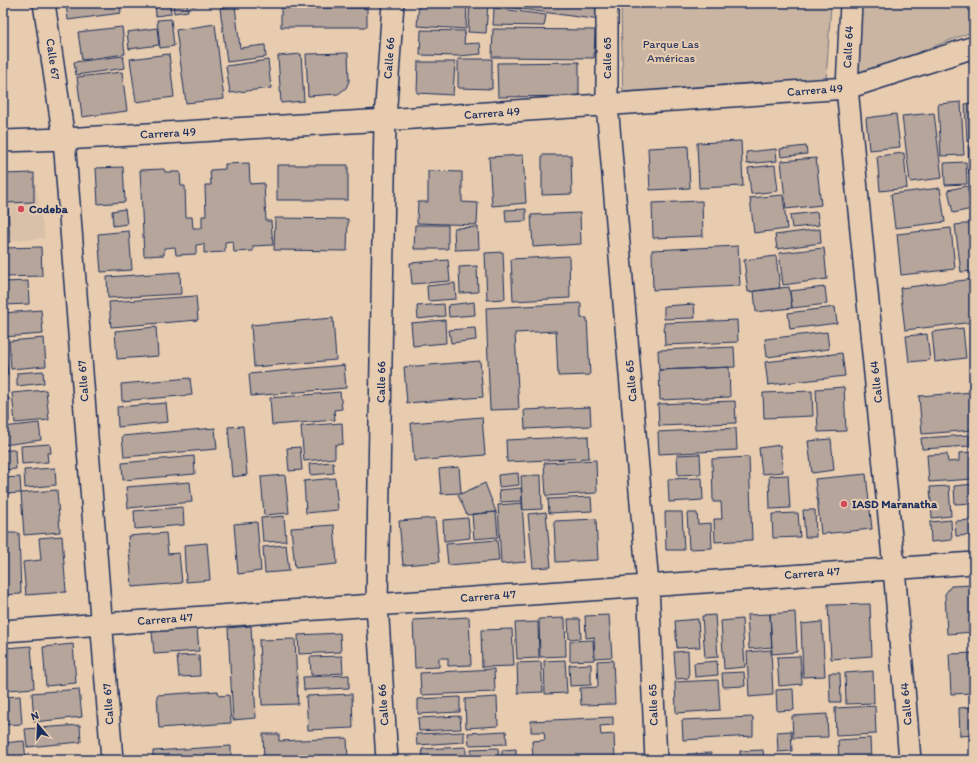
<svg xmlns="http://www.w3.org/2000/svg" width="977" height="763" viewBox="0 0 977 763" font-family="Itim,sans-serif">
<rect width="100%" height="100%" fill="#e8ccaf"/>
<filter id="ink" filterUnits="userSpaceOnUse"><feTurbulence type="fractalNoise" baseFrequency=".025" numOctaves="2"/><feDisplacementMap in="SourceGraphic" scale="8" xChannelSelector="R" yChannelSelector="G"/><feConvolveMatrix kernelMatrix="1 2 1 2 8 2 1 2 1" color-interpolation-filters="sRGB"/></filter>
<g filter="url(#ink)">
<path fill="#d9c0a9" d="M34,177L45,238L3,241V179Z"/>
<path fill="#cab5a3" stroke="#727280" d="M621,3H831L826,82L623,104Z
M859,3H974V31L857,76Z"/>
<path fill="#b5a59b" stroke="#1b2f5e" d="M66,3H120L121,13L68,20Z
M155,3H170L171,14L156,16Z
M173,3H187L188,11L174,13Z
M191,3H214L192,6Z
M308,3H369V5H308Z
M419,3H467L466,29L417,26Z
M470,3H488L486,33L468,32Z
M493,3H602L600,20L492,5Z
M235,6L240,48L265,45L266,57L227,62L220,8Z
M281,8H367V27H281Z
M494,8L546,15L544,26L493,25Z
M171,19L174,46L160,48L157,20Z
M215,24L224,99L186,103L176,30Z
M122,27L125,54L82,60L78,32Z
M157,28L159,45L129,49L127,32Z
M493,29L595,30L594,58L492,57Z
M421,30L465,31L464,44L480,43L481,54L459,56L420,55Z
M348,53L349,81L346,88L338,94L308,96L306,54Z
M169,54L174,97L136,102L130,59Z
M301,54L304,101L281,103L278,56Z
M123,56L125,68L76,75L74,62Z
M458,59H492V89L458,88Z
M268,60L271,88L230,93L226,66Z
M418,62H455L453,95L417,93Z
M579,62V96L498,97L497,63Z
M122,72L127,111L82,117L77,77Z
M961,102L964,155L941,156L938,104Z
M974,103V141L967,142L965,104Z
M934,113L942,178L910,182L902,116Z
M896,114L900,147L869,150L866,118Z
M741,141L743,186L699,188L697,143Z
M968,145H974V174H969Z
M688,146L690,188L650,190L648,148Z
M806,146L807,154L781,157L780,149Z
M776,149L777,161L747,164L746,152Z
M904,153L907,188L880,191L877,156Z
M523,155L526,203L492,206L489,157Z
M542,155H571L572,194L542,195Z
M816,158L821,205L786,209L781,161Z
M966,162L967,184L945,185L944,163Z
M249,163L250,184L264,183L266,221H271L273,245L253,246V251L234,252L233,241L225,242V252L204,253V244L196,245V254L176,255L175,247L164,248V255L144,256L140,170L164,169L165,172H180L181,186H185L186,217H192L193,228H202V216H206L205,185H211L210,170L225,169V164Z
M277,165H348V200H277Z
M775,165L778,191L751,194L748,168Z
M123,167L125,202L98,204L96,168Z
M428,171L462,172V202L478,203L477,225L417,223L418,202H428Z
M34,173V202L3,203V174Z
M967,186L972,209L953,213L948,190Z
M940,188L945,222L895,228L891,194Z
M783,195L787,229L754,233L750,198Z
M702,201L703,236L653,238L652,203Z
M3,207H8L10,242H3Z
M125,209L127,224L113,226L112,211Z
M526,209V221L506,222L505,210Z
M817,212L819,225L792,228L790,215Z
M580,213L581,244L533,247L531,215Z
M275,218L348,219L347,251L274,250Z
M974,223V271L961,272L955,225Z
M415,225H448V249H414Z
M478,227L479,249L455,250L454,228Z
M951,228L955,269L901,275L897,234Z
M820,229L821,243L777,249L775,235Z
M129,231L132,270L101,272L98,234Z
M738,246L740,286L653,290L652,250Z
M41,247L42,276L3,277V248Z
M824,248L827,279L783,285L779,253Z
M503,252L505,299L487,300L485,253Z
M569,256L570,298L513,301L511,259Z
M776,256L780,288L748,292L744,260Z
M448,260L450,281L412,284L410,263Z
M477,266L478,292L460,293L459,267Z
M180,272L181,294L108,298L107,277Z
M974,279V322L905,330L900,288Z
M28,281L29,304L3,305V282Z
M455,283L456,299L428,301L427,286Z
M789,287L792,308L756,312L754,291Z
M825,287L827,304L792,308L790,291Z
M196,296L198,320L111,327L109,302Z
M474,302L475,315L449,317L448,305Z
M581,303V318H587L590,375L558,376L556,331L515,333L519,409L490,410L486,308Z
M444,304L445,316L418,319L417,306Z
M694,304L695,318L664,319V306Z
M835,307L837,323L790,329L788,313Z
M41,310L43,334L3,337V313Z
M333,318L336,360L254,367L251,325Z
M445,320L446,343L413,346L411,323Z
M737,320L738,342L665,345L664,323Z
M156,327L158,356L117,359L115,331Z
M475,328L476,340L451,343L449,330Z
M963,328L966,358L935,362L932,332Z
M827,332L829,349L767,357L765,339Z
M927,334L930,360L909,362L906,336Z
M44,338L46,366L11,369L9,341Z
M3,341H5L8,375H3Z
M734,347L735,367L659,370L658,350Z
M842,353L845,376L768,385L765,362Z
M480,361L483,397L407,403L404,367Z
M344,365L346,388L251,396L249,374Z
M729,367L730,397L660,400L659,370Z
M43,371L44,383L17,386V373Z
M190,378L192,395L122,401L121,384Z
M844,387L846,431L818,432L816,389Z
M46,390L49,420L15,423L12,393Z
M812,391L813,416L764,418L763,393Z
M340,392L342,409L334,410L335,420L272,425L270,398Z
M974,392V430L922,434L919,396Z
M3,398H9V422L3,423Z
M735,401L736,423L659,426L658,404Z
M166,403L168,422L118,427L117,407Z
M590,407L591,426L525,429L524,410Z
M482,417L485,455L414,461L411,423Z
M39,423L41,440L3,445V427Z
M342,423L343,444L335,445V458L304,461L301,426Z
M243,426L247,475L232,477L228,427Z
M215,428L217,449L124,457L122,436Z
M736,428L737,450L659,454L658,432Z
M969,435V446L922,449L921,438Z
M588,436L589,458L507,462L506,440Z
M831,439L834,470L812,473L808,441Z
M50,444L51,453H47L48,462L22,464L21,446Z
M780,445L783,472L762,474L759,448Z
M300,447L302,470L289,471L287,448Z
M3,450H15L16,469L3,470Z
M971,452L973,479L929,482L927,455L947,454L948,462L959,461V453Z
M700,454L701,474L678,475L677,455Z
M194,456L195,474L123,480L122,463Z
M749,457L752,540L715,542L714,519H722L721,502H713L712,459Z
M596,460L597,493L546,496L544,463Z
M333,462L334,473L310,475L309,464Z
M459,467L461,493L441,494L439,469Z
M55,468L56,485L25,488L24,470Z
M518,473L519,485L499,487L498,475Z
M866,474L872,529L821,534L815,479Z
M285,475L289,513L264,515L261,477Z
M541,475L542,509L523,510L521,476Z
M788,475L790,508L770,509L769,476Z
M20,477L21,493L3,494V478Z
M335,478L338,510L306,513L304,481Z
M702,478L703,500L669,502L668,479Z
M190,482L192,502L128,508L126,487Z
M485,483L496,512L467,515L458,495Z
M974,484V503L955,504L954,486Z
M949,486L951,516L932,518L930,487Z
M521,488L522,501L500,502L499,490Z
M57,490L60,532L24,535L21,493Z
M591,497L592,511L549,513L548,499Z
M522,503L526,562L501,564L498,505Z
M183,507L184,525L135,529L134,511Z
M803,510H815L816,537H805Z
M496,512L498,537L474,539L472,514Z
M546,512L551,567L533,568L528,514Z
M665,512H682L684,550H666Z
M687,513H697L698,524L711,523L712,548L689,549Z
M798,513L800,537L773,538L772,514Z
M284,516L286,541L263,542L261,518Z
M435,518L439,562L403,565L399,521Z
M468,518L470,538L444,541L443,520Z
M596,519L598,560L556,562L554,521Z
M951,520L952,540L931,542L930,522Z
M974,520V535L956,536L955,521Z
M257,522L261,571L238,574L234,524Z
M334,525L337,564L295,568L291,528Z
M3,533H19L21,594L3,595Z
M166,533L168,554L179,553L182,583L132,587L128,536Z
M62,536L66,592L26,595L23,562L41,560L39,538Z
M497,540L499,561L448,565L446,544Z
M207,543L210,580L186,582L184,545Z
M286,545L289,571L265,573L263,547Z
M974,585V632L947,634L945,594L951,586Z
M870,604L872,656L831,659L828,605Z
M795,612L797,652L772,654L770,614Z
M770,614L772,647L749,649L747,615Z
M609,615L612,657L595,658L594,637L586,638L585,616Z
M715,615L718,657L705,658L702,616Z
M469,617L471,665L448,666V658H439V667L415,668L413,620Z
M565,618L566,656L540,657L539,619Z
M568,619H580L581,638L569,639Z
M698,619L700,647L677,648L675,621Z
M742,619L745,667L724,669L721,621Z
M538,622L539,658L517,659L515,623Z
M822,622L825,676L803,677L801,624Z
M251,626L256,718L233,720L228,628Z
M197,628L199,651L154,654L152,631Z
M512,629L514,666L482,667L481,630Z
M340,633L341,652L299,654L298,635Z
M295,639L298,704L262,705L259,640Z
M593,640L594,660L570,661V641Z
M73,644L76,683L46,686L43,647Z
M31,646L34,688L8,690L5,648Z
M771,650L773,695L749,697L747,652Z
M688,651L689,678L676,679L674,652Z
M974,653V693L951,694L949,654Z
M199,655L200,676L179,677L177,656Z
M342,656L343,673L311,675L310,657Z
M800,656L802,684L779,686L777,657Z
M565,660L567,693L545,694L544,661Z
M613,660L615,704L581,705L580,688L598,687L597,661Z
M717,661L718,675L695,677L694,663Z
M541,662L543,692L518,693L517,663Z
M591,664V685L570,686L569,665Z
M494,669L495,692L421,695L420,673Z
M873,671L874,703L846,704L845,673Z
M744,672L745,686L723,687L722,673Z
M829,673H840L841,702H830Z
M349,675V688L304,690L303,677Z
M718,680L720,710L676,713L675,682Z
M79,689L82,717L34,722L32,693Z
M793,689L794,710L777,711L776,690Z
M218,691L219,696L229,695L231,723L159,728L157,695Z
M352,694L353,728L308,730L306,696Z
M20,696L22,724L3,725V697Z
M460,697V712L418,714V699Z
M497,697L498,726L466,728L465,699Z
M875,706L876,734L836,736L835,708Z
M974,707V735L960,736L959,708Z
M827,714L828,737L793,738L792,716Z
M460,716L461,729L419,731L418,718Z
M613,717V725L600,726L601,735L614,734L615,760H533L532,741L545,740L544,732H531V721Z
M753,717V736L683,740L682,720Z
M80,725L81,742L27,747L25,729Z
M506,731L507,744L469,745L468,733Z
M791,731L792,751L778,752L777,732Z
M464,732V742L417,745L416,734Z
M263,734H279V741L347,738L348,760H264Z
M870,738L871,760H839L838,740Z
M24,741L26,760H4L3,743Z
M231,746V760H153V751Z
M466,747V760H423L422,749Z
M498,748L499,760H471V749Z
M516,749V760H502V750Z
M763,750L764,760H740V751Z
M711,753L712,760H687V754Z
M794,757V760H764V758Z"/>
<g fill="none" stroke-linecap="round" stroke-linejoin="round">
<defs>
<path id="minor" d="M44,3L64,139L112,760
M607,3V104L648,585L656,760
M851,3L847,88L894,568L910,760
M3,141L64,139L385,120L847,88L974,47
M3,631L974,563
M387,760L377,604L385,120L393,3"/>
</defs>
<use href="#minor" stroke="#1b2f5e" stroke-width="24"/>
<use href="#minor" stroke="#e8ccaf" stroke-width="21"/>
</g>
</g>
<g fill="#d1495b" stroke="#e8ccaf" stroke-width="1.5">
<circle cx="21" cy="209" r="4"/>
<circle cx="844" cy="504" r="4"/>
</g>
<g text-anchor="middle" stroke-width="4" stroke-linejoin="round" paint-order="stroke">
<g font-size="12" fill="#2c3c65" stroke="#e8ccaf">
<text x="671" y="48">Parque Las<tspan x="671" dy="14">Américas</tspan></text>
</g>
<g font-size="12" fill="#1b2f5e" stroke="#e8ccaf">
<text transform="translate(848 47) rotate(-87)" y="4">Calle 64</text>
<text transform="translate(389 58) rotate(-86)" y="4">Calle 66</text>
<text transform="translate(607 58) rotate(-90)" y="4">Calle 65</text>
<text transform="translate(53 59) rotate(82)" y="4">Calle 67</text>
<text transform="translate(815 90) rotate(-4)" y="4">Carrera 49</text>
<text transform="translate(492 113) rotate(-4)" y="4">Carrera 49</text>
<text transform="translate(168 133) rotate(-3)" y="4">Carrera 49</text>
<text transform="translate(83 381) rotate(-94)" y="4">Calle 67</text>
<text transform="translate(631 381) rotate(-95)" y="4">Calle 65</text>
<text transform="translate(381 382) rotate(-89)" y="4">Calle 66</text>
<text transform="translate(876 382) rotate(-96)" y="4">Calle 64</text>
<text transform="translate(812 573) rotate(-4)" y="4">Carrera 47</text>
<text transform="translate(488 596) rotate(-4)" y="4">Carrera 47</text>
<text transform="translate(165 619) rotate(-4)" y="4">Carrera 47</text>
<text transform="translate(108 704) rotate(-94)" y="4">Calle 67</text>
<text transform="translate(906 704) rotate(-95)" y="4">Calle 64</text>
<text transform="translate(383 705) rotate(-94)" y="4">Calle 66</text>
<text transform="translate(653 705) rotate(-92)" y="4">Calle 65</text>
</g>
<g font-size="12" font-weight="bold" fill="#1b2f5e" stroke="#e8ccaf" text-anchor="start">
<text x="29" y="213">Codeba</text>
<text x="852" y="508">IASD Maranatha</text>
</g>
</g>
<rect width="977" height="763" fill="none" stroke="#e8ccaf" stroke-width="16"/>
<rect x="8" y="8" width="961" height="747" fill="none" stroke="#1b2f5e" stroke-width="1.5" filter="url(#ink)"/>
<g transform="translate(38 725) rotate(341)" stroke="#e8ccaf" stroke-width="3" paint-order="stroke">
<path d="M0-3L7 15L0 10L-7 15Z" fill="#1b2f5e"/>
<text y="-6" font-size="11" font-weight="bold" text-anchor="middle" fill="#1b2f5e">N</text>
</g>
</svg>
